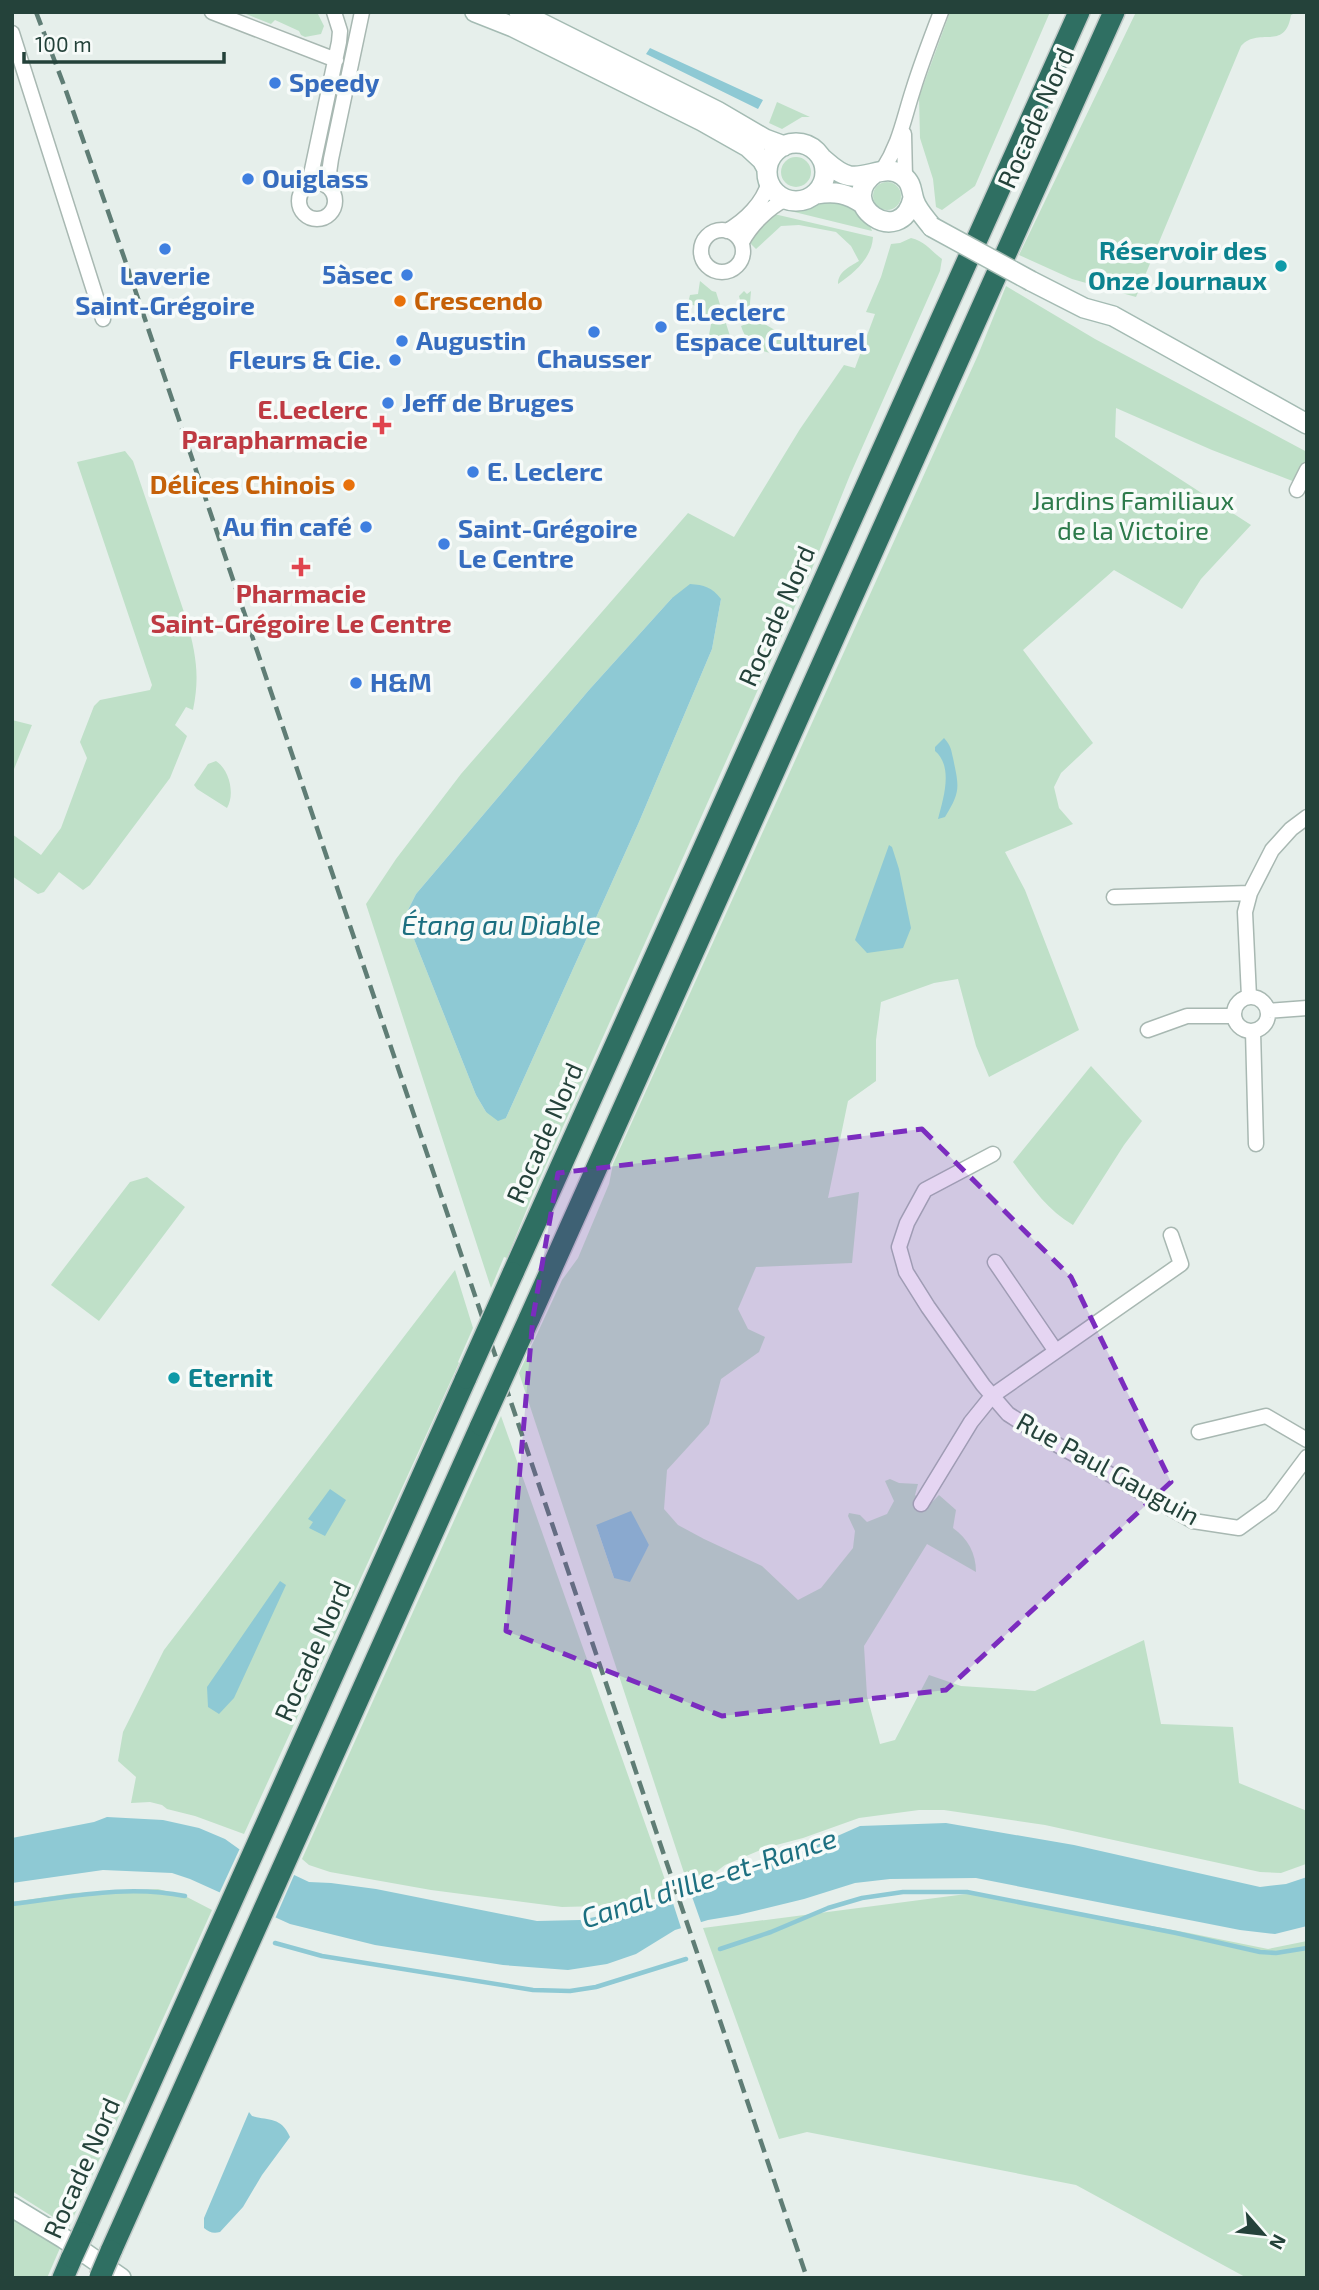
<svg xmlns="http://www.w3.org/2000/svg" width="1319" height="2290" viewBox="0 0 1319 2290" font-family="'Exo 2',sans-serif">
<rect width="100%" height="100%" fill="#e6efeb"/>
<path fill="#bfe0c8" fill-rule="evenodd" d="M241,12H317L324,26L321,34L305,37L301,35L299,31L275,20L271,24Z
M950,12H1050L975,186L942,210L936,207L933,179L920,138L919,97Z
M1136,12H1297L1291,15C1285,52 1259,26 1241,46L1136,297L1072,279L1019,255Z
M777,102L810,117H802L782,129L769,123Z
M781 172a15 15 0 1 1 30 0a15 15 0 1 1-30 0Z
M873 196a14 14 0 1 1 28 0a14 14 0 1 1-28 0Z
M821,200L849,202L869,223L872,231L782,209L785,206L805,207Z
M774,214L873,237C872,258 854,273 838,284C838,272 849,267 859,261L851,246L836,232L799,225L781,226L756,249L750,243L751,239Z
M911,238C925,241 931,251 942,259L940,271L850,475L814,564L533,1194L507,1258L504,1257L491,1288L366,904L396,859L461,774L688,513L734,537L800,429L844,365L855,368L875,314L866,312L881,277L891,244L900,243ZM672,598L721,599L712,649L639,822L506,1118L486,1112L476,1095L408,924V910L416,894L589,690Z
M700,281L712,291L716,292L730,336L726,339L709,335L712,319L698,313V307L688,303L690,295L698,294Z
M1006,286L1095,339L1307,452V458L1295,482L1212,450L1116,408L1115,437L1251,525L1201,579L1182,609L1114,570L1023,650L1093,743L1061,773L1054,787L1059,808L1073,824L1005,852L1025,890L1079,1030L989,1077L976,1046L958,979L934,983L881,1002L876,1040V1081L848,1101L828,1198L859,1192L852,1263L756,1267L738,1309L748,1329L765,1337L759,1352L721,1379L709,1424L667,1470L664,1509L678,1525L704,1539L762,1566L798,1600L821,1588L853,1548L855,1531L848,1516L849,1513L860,1515L867,1522L887,1514L894,1501L885,1481L890,1479L899,1483L918,1484L915,1495L928,1506L939,1495L956,1510L953,1528C968,1539 976,1553 976,1572L927,1544L864,1646L867,1696L880,1744L895,1740L929,1675L961,1686L1035,1691L1144,1640L1161,1724L1233,1727L1239,1783L1307,1811L1306,1864L1281,1873L1260,1872L1045,1825L944,1810H919L859,1818L803,1838L765,1848L725,1865L705,1880L689,1888L519,1373L562,1280L578,1258L609,1184L613,1164L978,355ZM596,1525L649,1545L639,1562L614,1578Z
M744,291L747,294L751,291L749,315L785,336H801L802,338C781,361 751,357 741,326L746,324L739,296Z
M125,451L133,461L187,621C196,655 200,676 193,710L186,707L175,725L187,736L170,778L90,885L83,890L59,872L44,892L38,894L12,876V834L41,855L61,828L87,758L80,742L94,706L100,700L150,690L152,685L77,462Z
M12,720L32,725L12,774Z
M216,761C230,770 235,795 227,808L197,789L194,785L208,764Z
M1091,1066L1142,1121L1124,1145L1073,1225C1047,1210 1031,1186 1013,1162Z
M147,1177L185,1207L99,1321L51,1285L130,1182Z
M455,1270L473,1328L458,1362L459,1363L244,1834L195,1816L167,1809L162,1805L150,1802L131,1803L136,1777L118,1761L123,1732L164,1650Z
M501,1416L670,1894L663,1898L600,1906L562,1907L431,1890L330,1872L309,1865L302,1859Z
M158,1889L185,1896L212,1910L69,2227L12,2191V1902L74,1893Z
M974,1893L1189,1933L1268,1949L1307,1941V2278H1247L1076,2185L807,2132L779,2139L703,1928Z
M12,2219L60,2248L47,2278H12Z"/>
<path fill="#8ec9d4" d="M650,48L763,100L758,109L646,54Z
M690,584C704,585 712,587 721,599L712,649L639,822L506,1118L498,1121L486,1112L476,1095L408,924V910L416,894L589,690L672,598Z
M944,738C951,746 951,749 953,758C959,787 961,791 945,817L938,819C943,799 954,767 935,751V747Z
M889,845L892,847L899,869L911,928L903,948L867,953L855,940Z
M330,1489L346,1500L325,1536L309,1528L313,1522L308,1519Z
M631,1511L649,1545L630,1582L614,1578L596,1525Z
M280,1581L286,1585L234,1698L219,1714L208,1707L207,1687Z
M107,1817L163,1820L199,1828L225,1839L239,1849L309,1882L331,1883L376,1889L537,1921L580,1920L664,1903L694,1893L733,1873L767,1861L808,1849L860,1826L946,1823L1074,1845L1260,1887L1286,1884L1307,1877V1926L1275,1934L1240,1930L976,1878L890,1879L855,1883L804,1899L738,1915L708,1920L675,1930L636,1954L607,1964L568,1970L503,1965L375,1945L290,1924L190,1879L172,1873L103,1870L12,1883V1838L94,1822Z
M249,2112L252,2116C267,2121 281,2116 290,2137L262,2175L243,2207L220,2232C213,2234 209,2232 204,2228V2218Z"/>
<path fill="#e6efeb" d="M241,1846L295,1873L274,1921L218,1896Z
M690,1891L702,1925L682,1931L671,1897Z"/>
<g fill="none" stroke-linecap="round" stroke-linejoin="round">
<path stroke="#8ec9d4" stroke-width="4.5" d="M12,1904C70,1897 127,1884 185,1896
M275,1943L322,1956L533,1990L570,1991L596,1987L686,1959
M720,1949L771,1932L828,1908L862,1898L903,1892H967L1176,1933L1260,1952L1276,1953L1307,1948"/>
<defs>
<path id="street" d="M212,12L336,60
M12,33L103,319
M904,134L905,178
M882,171C900,143 903,121 913,90C921,64 931,38 941,12
M299 201a18 18 0 1 1 36 0a18 18 0 1 1-36 0Z
M309,184L339,42L340,31L334,12
M333,192L329,173L331,159L362,12
M701 251a21 21 0 1 1 42 0a21 21 0 1 1-42 0Z
M727,231C746,220 763,203 769,182
M742,242C751,225 768,208 786,199
M1297,490L1307,470
M1114,897L1250,893
M1249,997L1245,912L1250,893L1272,850L1291,829L1307,817
M1234 1014a17 17 0 1 1 34 0a17 17 0 1 1-34 0Z
M1268,1011L1307,1008
M1148,1030L1187,1016H1234
M1253,1031L1256,1144
M993,1154L925,1190L907,1223L899,1247L906,1272L928,1307L983,1385L1008,1414L1045,1438L1193,1521L1239,1528L1271,1505L1307,1457
M995,1262L1055,1350
M1199,1432L1266,1416L1307,1440
M921,1504L971,1422L992,1396L1181,1264L1171,1235"/>
<path id="secondary" d="M475,12L513,27L702,121L748,147L762,160L767,169
M519,12L717,111L765,139L784,146
M767 172a29 29 0 1 1 58 0a29 29 0 1 1-58 0Z
M823,159C831,166 839,174 850,176C868,179 887,163 903,176C912,183 911,190 914,200C917,210 926,219 932,227
M875,173C833,203 901,251 913,198
M816,194C835,191 847,193 863,204
M1031,281L1084,308L1113,316L1307,424
M12,2207L63,2238L121,2278"/>
<path id="highway" d="M513,1273L1079,12
M529,1319L1114,12
M83,2233L466,1378
M111,2251L481,1425
M63,2278L72,2257"/>
</defs>
<use href="#street" stroke="#a8b8b2" stroke-width="17"/>
<use href="#secondary" stroke="#a4bbb3" stroke-width="22"/>
<use href="#highway" stroke="#c2cac8" stroke-width="24"/>
<use href="#street" stroke="#fff" stroke-width="14"/>
<use href="#secondary" stroke="#fff" stroke-width="19"/>
<use href="#highway" stroke="#2f6f62" stroke-width="21"/>
<path stroke="#5f7d75" stroke-width="4.5" stroke-dasharray="14 7" stroke-linecap="butt" d="M36,12L65,88L126,263L807,2278"/>
<defs>
<path id="secondary-bridge" d="M932,227L1031,281"/>
<path id="highway-bridge" d="M466,1378L513,1273
M481,1425L529,1319
M72,2257L83,2233
M100,2277L111,2251"/>
</defs>
<use href="#secondary-bridge" stroke="#a4bbb3" stroke-width="22" stroke-linecap="butt"/>
<use href="#highway-bridge" stroke="#c2cac8" stroke-width="24" stroke-linecap="butt"/>
<use href="#secondary-bridge" stroke="#fff" stroke-width="19"/>
<use href="#highway-bridge" stroke="#2f6f62" stroke-width="21"/>
</g>
<path fill="#7b2cbf" fill-opacity="0.2" stroke="#7b2cbf" stroke-width="5" stroke-dasharray="14 9" stroke-linejoin="round" d="M922,1129L1071,1277L1171,1482L946,1690L722,1716L506,1631L533,1317L558,1173Z"/>
<g fill="#3f7fe0" stroke="#f7fbf9" stroke-width="2.5">
<circle cx="275" cy="83" r="7"/>
<circle cx="248" cy="179" r="7"/>
<circle cx="165" cy="249" r="7"/>
<circle cx="407" cy="275" r="7"/>
<circle cx="661" cy="327" r="7"/>
<circle cx="594" cy="332" r="7"/>
<circle cx="402" cy="341" r="7"/>
<circle cx="395" cy="360" r="7"/>
<circle cx="388" cy="403" r="7"/>
<circle cx="473" cy="472" r="7"/>
<circle cx="366" cy="527" r="7"/>
<circle cx="444" cy="544" r="7"/>
<circle cx="356" cy="683" r="7"/>
</g>
<g fill="#0f9aa8" stroke="#f7fbf9" stroke-width="2.5">
<circle cx="1281" cy="266" r="7"/>
<circle cx="174" cy="1378" r="7"/>
</g>
<g fill="#e8710a" stroke="#f7fbf9" stroke-width="2.5">
<circle cx="400" cy="301" r="7"/>
<circle cx="349" cy="485" r="7"/>
</g>
<g fill="#e0444e" stroke="#f7fbf9" stroke-width="2.5">
<path d="M378.5 414.5h7v7h7v7h-7v7h-7v-7h-7v-7h7z"/>
<path d="M297.5 556.5h7v7h7v7h-7v7h-7v-7h-7v-7h7z"/>
</g>
<g text-anchor="middle" stroke-width="7" stroke-linejoin="round" paint-order="stroke">
<g font-size="26" font-weight="bold" fill="#366cbe" stroke="#f7fbf9" text-anchor="start">
<text x="289" y="92">Speedy</text>
<text x="262" y="188">Ouiglass</text>
<text x="393" y="284" text-anchor="end">5àsec</text>
<text x="165" y="285" text-anchor="middle">Laverie<tspan x="165" dy="30">Saint-Grégoire</tspan></text>
<text x="675" y="321">E.Leclerc<tspan x="675" dy="30">Espace Culturel</tspan></text>
<text x="416" y="350">Augustin</text>
<text x="594" y="368" text-anchor="middle">Chausser</text>
<text x="381" y="369" text-anchor="end">Fleurs &amp; Cie.</text>
<text x="402" y="412">Jeff de Bruges</text>
<text x="487" y="481">E. Leclerc</text>
<text x="352" y="536" text-anchor="end">Au fin café</text>
<text x="458" y="538">Saint-Grégoire<tspan x="458" dy="30">Le Centre</tspan></text>
<text x="370" y="692">H&amp;M</text>
</g>
<g font-size="26" fill="#24423a" stroke="#f7fbf9">
<text transform="translate(1036 118) rotate(-66)" y="9">Rocade Nord</text>
<text transform="translate(777 616) rotate(-66)" y="9">Rocade Nord</text>
<text transform="translate(545 1133) rotate(-66)" y="9">Rocade Nord</text>
<text transform="translate(1108 1469) rotate(29)" y="9">Rue Paul Gauguin</text>
<text transform="translate(313 1651) rotate(-66)" y="9">Rocade Nord</text>
<text transform="translate(82 2168) rotate(-66)" y="9">Rocade Nord</text>
</g>
<g font-size="26" font-weight="bold" fill="#0d838f" stroke="#f7fbf9" text-anchor="end">
<text x="1267" y="260">Réservoir des<tspan x="1267" dy="30">Onze Journaux</tspan></text>
<text x="188" y="1387" text-anchor="start">Eternit</text>
</g>
<g font-size="26" font-weight="bold" fill="#c56008" stroke="#f7fbf9" text-anchor="start">
<text x="414" y="310">Crescendo</text>
<text x="335" y="494" text-anchor="end">Délices Chinois</text>
</g>
<g font-size="26" font-weight="bold" fill="#be3a42" stroke="#f7fbf9" text-anchor="end">
<text x="368" y="419">E.Leclerc<tspan x="368" dy="30">Parapharmacie</tspan></text>
<text x="301" y="603" text-anchor="middle">Pharmacie<tspan x="301" dy="30">Saint-Grégoire Le Centre</tspan></text>
</g>
<g font-size="26" fill="#2d7a4b" stroke="#f7fbf9">
<text x="1133" y="510">Jardins Familiaux<tspan x="1133" dy="30">de la Victoire</tspan></text>
</g>
<g font-size="28" font-style="italic" fill="#1c6f80" stroke="#f7fbf9">
<text x="501" y="935">Étang au Diable</text>
<text transform="translate(709 1878) rotate(-18)" y="10">Canal d'Ille-et-Rance</text>
</g>
</g>
<rect width="1319" height="2290" fill="none" stroke="#24423a" stroke-width="28"/>
<g transform="translate(1263 2234) rotate(118)" stroke="#f7fbf9" stroke-width="5" paint-order="stroke">
<path d="M0-5L12 26L0 18L-12 26Z" fill="#24423a"/>
<text y="-10" font-size="19" font-weight="bold" text-anchor="middle" fill="#24423a">N</text>
</g>
<path d="M24 52v10h200v-10" fill="none" stroke="#24423a" stroke-width="3.5"/>
<text x="35" y="52" font-size="21" fill="#24423a" stroke="#f7fbf9" stroke-width="5" paint-order="stroke">100 m</text>
</svg>
